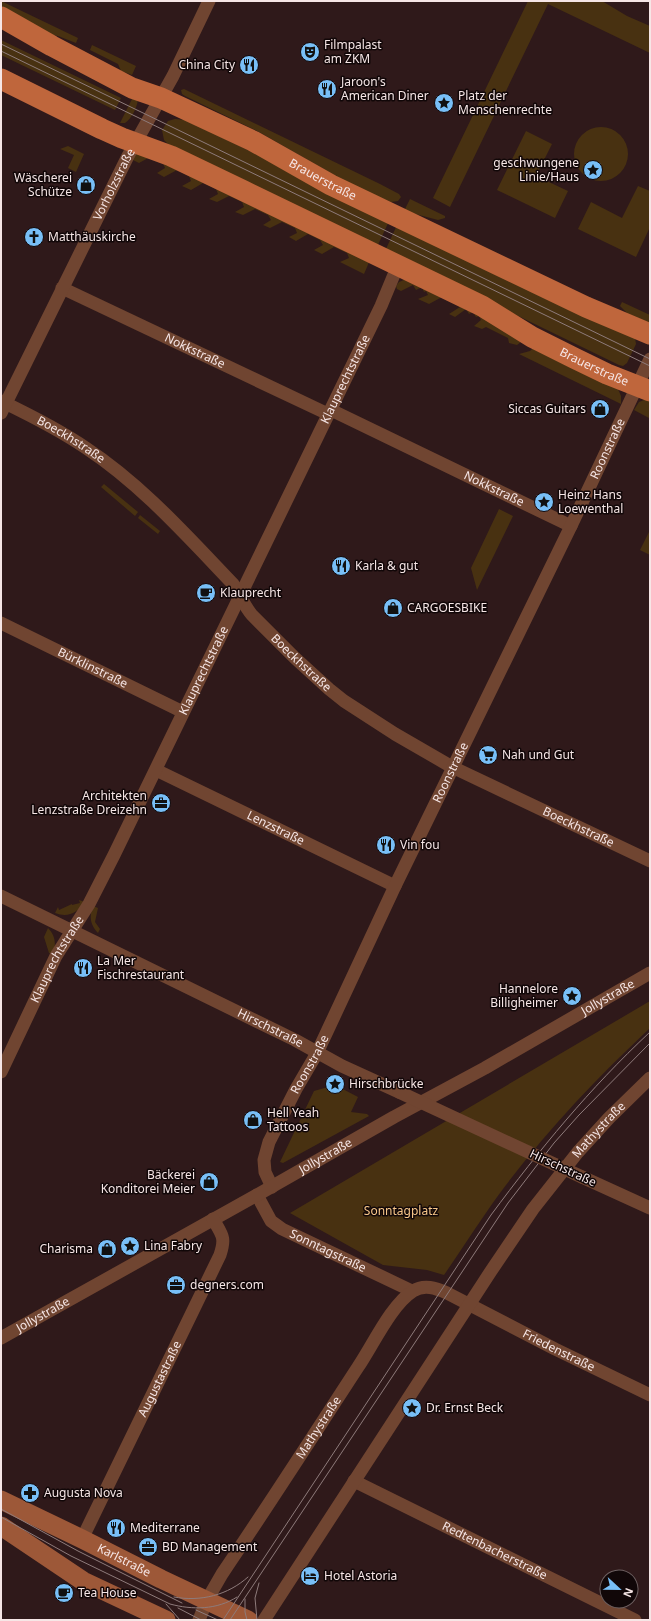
<svg xmlns="http://www.w3.org/2000/svg" width="651" height="1621" viewBox="0 0 651 1621" font-family="'Noto Sans',sans-serif">
<rect width="100%" height="100%" fill="#2f191a"/>
<path fill="#483111" d="M1,1L78,38L76,43L58,36L40,33L1,8Z
M528,1H602L627,16L650,26V53L548,4L450,207L433,198Z
M1,40L121,98L115,110L1,55Z
M92,45L136,66L132,75L121,71L118,64L90,50Z
M184,89L380,184L399,194L401,197L398,201L391,202L357,188L259,132L185,96L182,94L181,90Z
M134,95L138,99C137,108 132,118 125,123H120Z
M175,119L186,120L390,219L377,247L171,147L164,140L162,130L168,121Z
M574 154a27 27 0 1 1 54 0a27 27 0 1 1-54 0Z
M526,131L552,144L536,176L568,191L555,218L497,190Z
M68,146L84,154L76,172L68,168L74,155L60,149Z
M137,153H141L370,260L364,274L340,262L349,258L347,253L334,247L322,254L314,250L323,245L320,240L308,234L296,241L289,237L297,233L295,228L282,222L270,228L263,225L271,220L268,215L255,209L243,215L235,212L244,207L242,202L229,196L217,202L209,199L218,194L216,189L203,183L191,190L182,186L191,181L189,176L177,170L164,177L157,173L165,168L163,163L150,157L139,163L133,160V158Z
M638,186L650,191V227L636,257L578,229L591,202L622,218Z
M410,199L445,216V218L438,220L404,211Z
M398,223L635,338L636,344L627,363L623,366L619,365L385,251Z
M406,279L453,299L521,342L517,345L509,343L508,338L486,327L482,329L474,326L481,320L479,316L476,317L473,312L469,314L466,309L455,317L449,314L460,307L442,297L429,304L418,299L428,295L426,291L424,292L422,287L416,290L413,285L401,291L397,289L396,286L399,282Z
M622,302L650,315V323L628,314L620,306Z
M533,348L618,389L621,396V404L519,354L530,351Z
M644,400H650L649,418L634,410L639,402Z
M104,484L138,512L135,516L101,487Z
M499,509L513,516L477,590L471,568Z
M140,515L160,531L158,534L138,518Z
M650,530V555L640,550Z
M79,900L85,902C77,913 68,918 55,913L58,907L59,910L72,904V905L80,903Z
M93,906L98,908L95,922L100,929L98,933C90,924 89,917 93,906Z
M48,928C56,936 56,945 53,955L49,953L44,937Z
M650,1001V1028C598,1077 549,1128 506,1185C484,1214 465,1245 444,1275L427,1270L383,1265L290,1213Z
M335,1085L358,1097L351,1112L367,1114L369,1116L283,1163L280,1162L314,1091Z"/>
<g fill="none" stroke-linecap="round" stroke-linejoin="round">
<g stroke="#704531" stroke-width="13">
<path id="s1" d="M62,288L328,414"/>
<path id="s2" d="M1,401C30,415 60,430 86,448C142,485 187,536 233,584C240,594 244,606 252,615L295,658L329,689L344,701L395,734L452,767L650,861"/>
<path id="s3" d="M331,410L571,526"/>
<path id="s4" d="M1,413L128,156L173,76L209,1"/>
<path id="s5" d="M1,623L183,712"/>
<path id="s6" d="M156,770L395,886"/>
<path id="s7" d="M1,896L295,1040L342,1066L399,1092"/>
<path id="s8" d="M1,1072L56,956L89,904L114,855L381,306L398,265"/>
<path d="M582,1177L650,1208"/>
<path id="s9" d="M272,1187L265,1172L264,1160L269,1142L296,1089L317,1053L395,886L571,526L650,359"/>
<path id="s10" d="M257,1195L271,1221L282,1229L412,1291"/>
<path id="s11" d="M1,1338L257,1195L394,1117L485,1068L650,973"/>
<path id="s12" d="M354,1481L635,1620"/>
<path id="s13" d="M82,1539L220,1255C226,1237 222,1235 213,1219"/>
<path id="s14" d="M199,1620L207,1600L222,1574C268,1506 313,1436 358,1367C373,1345 391,1305 413,1291C424,1284 436,1288 447,1293L555,1349L650,1395"/>
<path id="s15" d="M264,1620L491,1271L533,1209L578,1152L609,1118L650,1078"/>
</g>
<g stroke="#9d5838" stroke-width="19">
<path id="s16" d="M1,1500L82,1539L161,1579L248,1620"/>
<path d="M1,1526L83,1581L166,1620"/>
</g>
<g stroke="#bf663c" stroke-width="21">
<path id="s17" d="M1,17L52,46L132,88L161,98L253,141L331,185L586,307L650,334"/>
<path id="s18" d="M1,79L102,129L122,138L171,156L244,191L482,306L532,337L574,358L607,374L650,391"/>
</g>
<path stroke="#8e7b7b" stroke-width="1" d="M1,44L650,359
M1,51L650,366
M1,1509L78,1551L182,1603
M1,1517L71,1556L170,1604C192,1610 217,1610 237,1597
M174,1597C201,1602 228,1595 248,1577
M245,1599V1612L247,1620
M166,1604L180,1620
M178,1608L201,1620
M196,1610L218,1620
M223,1620L491,1215C540,1149 589,1089 650,1032
M230,1620L508,1203L554,1143L579,1115L650,1043
M257,1620L255,1598L259,1583"/>
<path stroke="#704531" stroke-width="13" d="M399,1092L582,1177"/>
</g>
<defs>
<symbol id="theatre-disc" viewBox="-11 -11 22 22"><circle r="9.5" fill="#78bff7" stroke="#110708"/><path d="M-5-5.5Q0-4 5-5.5V0Q5 5 0 6Q-5 5-5 0ZM-3.3-2.5H-1v1.5H-3.3ZM1-2.5H3.3v1.5H1ZM-2.8 1Q0 5.5 2.8 1Z" fill="#111"/></symbol>
<symbol id="restaurant-disc" viewBox="-11 -11 22 22"><circle r="9.5" fill="#78bff7" stroke="#110708"/><path d="M-5-6h1v4h1v-4h1v4h1v-4h1v5L-1.5 .5V6h-2V.5L-5-1ZM5-6V6H3V1.5H1.5Q1.5-4 5-6Z" fill="#111"/></symbol>
<symbol id="sight-disc" viewBox="-11 -11 22 22"><circle r="9.5" fill="#78bff7" stroke="#110708"/><path d="M0-6L1.8-2.2L6-1.7L2.9 1.2L3.7 5.4L0 3.3L-3.7 5.4L-2.9 1.2L-6-1.7L-1.8-2.2Z" fill="#111"/></symbol>
<symbol id="shop-disc" viewBox="-11 -11 22 22"><circle r="9.5" fill="#78bff7" stroke="#110708"/><path d="M-5-2.5h2.3a2.7 3.5 0 0 1 5.4 0H5L5.5 6h-11ZM-1.5-2.5h3a1.5 2.3 0 0 0-3 0Z" fill="#111"/></symbol>
<symbol id="church-disc" viewBox="-11 -11 22 22"><circle r="9.5" fill="#78bff7" stroke="#110708"/><path d="M-1.2-6h2.4v3.5h3.3v2.4h-3.3V6h-2.4V-.1h-3.3v-2.4h3.3Z" fill="#111"/></symbol>
<symbol id="cafe-disc" viewBox="-11 -11 22 22"><circle r="9.5" fill="#78bff7" stroke="#110708"/><path d="M-5.5-4.5H6V0H3Q3 3.5 0 3.5H-2.5Q-5.5 3.5-5.5 0ZM3-3.2v2h1.7v-2ZM-6 4.5H4V6H-6Z" fill="#111"/></symbol>
<symbol id="supermarket-disc" viewBox="-11 -11 22 22"><circle r="9.5" fill="#78bff7" stroke="#110708"/><path d="M-6-5.5h2.5l.6 2H6L4.5 2H-2.5L-4.4-4H-6ZM-1.5 3.2a1.3 1.3 0 1 0 .1 0ZM3 3.2a1.3 1.3 0 1 0 .1 0Z" fill="#111"/></symbol>
<symbol id="office-disc" viewBox="-11 -11 22 22"><circle r="9.5" fill="#78bff7" stroke="#110708"/><path d="M-6-3h4V-5.5h4V-3h4V5H-6ZM-1-4.5V-3h2v-1.5ZM-6 0V1H6V0Z" fill="#111"/></symbol>
<symbol id="pharmacy-disc" viewBox="-11 -11 22 22"><circle r="9.5" fill="#78bff7" stroke="#110708"/><path d="M-2-6h4v4h4v4h-4v4h-4v-4h-4v-4h4Z" fill="#111"/></symbol>
<symbol id="hotel-disc" viewBox="-11 -11 22 22"><circle r="9.5" fill="#78bff7" stroke="#110708"/><path d="M-6-4.5h1.5V1H6V5H4.5V3h-9V5H-6ZM-4 0a1.8 1.8 0 1 1 3.6 0ZM.5 0V-2.5h3Q6-2.5 6 0Z" fill="#111"/></symbol>
</defs>
<g fill-rule="evenodd">
<use href="#theatre-disc" x="299" y="41" width="22" height="22"/>
<use href="#restaurant-disc" x="238" y="54" width="22" height="22"/>
<use href="#restaurant-disc" x="316" y="78" width="22" height="22"/>
<use href="#sight-disc" x="433" y="92" width="22" height="22"/>
<use href="#sight-disc" x="582" y="159" width="22" height="22"/>
<use href="#shop-disc" x="75" y="174" width="22" height="22"/>
<use href="#church-disc" x="23" y="226" width="22" height="22"/>
<use href="#shop-disc" x="589" y="398" width="22" height="22"/>
<use href="#sight-disc" x="533" y="491" width="22" height="22"/>
<use href="#restaurant-disc" x="330" y="555" width="22" height="22"/>
<use href="#cafe-disc" x="195" y="582" width="22" height="22"/>
<use href="#shop-disc" x="382" y="597" width="22" height="22"/>
<use href="#supermarket-disc" x="477" y="744" width="22" height="22"/>
<use href="#office-disc" x="150" y="792" width="22" height="22"/>
<use href="#restaurant-disc" x="375" y="834" width="22" height="22"/>
<use href="#restaurant-disc" x="72" y="957" width="22" height="22"/>
<use href="#sight-disc" x="561" y="985" width="22" height="22"/>
<use href="#sight-disc" x="324" y="1073" width="22" height="22"/>
<use href="#shop-disc" x="242" y="1109" width="22" height="22"/>
<use href="#shop-disc" x="198" y="1171" width="22" height="22"/>
<use href="#sight-disc" x="119" y="1235" width="22" height="22"/>
<use href="#shop-disc" x="96" y="1238" width="22" height="22"/>
<use href="#office-disc" x="165" y="1274" width="22" height="22"/>
<use href="#sight-disc" x="401" y="1397" width="22" height="22"/>
<use href="#pharmacy-disc" x="19" y="1482" width="22" height="22"/>
<use href="#restaurant-disc" x="105" y="1517" width="22" height="22"/>
<use href="#office-disc" x="137" y="1536" width="22" height="22"/>
<use href="#hotel-disc" x="299" y="1565" width="22" height="22"/>
<use href="#cafe-disc" x="53" y="1582" width="22" height="22"/>
</g>
<g text-anchor="middle" stroke-width="3" stroke-linejoin="round" paint-order="stroke">
<g font-size="12" fill="#f6e6e6" stroke="#110708" text-anchor="start">
<text x="324" y="49">Filmpalast<tspan x="324" dy="14">am ZKM</tspan></text>
<text x="235" y="69" text-anchor="end">China City</text>
<text x="341" y="86">Jaroon's<tspan x="341" dy="14">American Diner</tspan></text>
<text x="458" y="100">Platz der<tspan x="458" dy="14">Menschenrechte</tspan></text>
<text x="579" y="167" text-anchor="end">geschwungene<tspan x="579" dy="14">Linie/Haus</tspan></text>
<text x="72" y="182" text-anchor="end">Wäscherei<tspan x="72" dy="14">Schütze</tspan></text>
<text x="48" y="241">Matthäuskirche</text>
<text x="586" y="413" text-anchor="end">Siccas Guitars</text>
<text x="558" y="499">Heinz Hans<tspan x="558" dy="14">Loewenthal</tspan></text>
<text x="355" y="570">Karla &amp; gut</text>
<text x="220" y="597">Klauprecht</text>
<text x="407" y="612">CARGOESBIKE</text>
<text x="502" y="759">Nah und Gut</text>
<text x="147" y="800" text-anchor="end">Architekten<tspan x="147" dy="14">Lenzstraße Dreizehn</tspan></text>
<text x="400" y="849">Vin fou</text>
<text x="97" y="965">La Mer<tspan x="97" dy="14">Fischrestaurant</tspan></text>
<text x="558" y="993" text-anchor="end">Hannelore<tspan x="558" dy="14">Billigheimer</tspan></text>
<text x="349" y="1088">Hirschbrücke</text>
<text x="267" y="1117">Hell Yeah<tspan x="267" dy="14">Tattoos</tspan></text>
<text x="195" y="1179" text-anchor="end">Bäckerei<tspan x="195" dy="14">Konditorei Meier</tspan></text>
<text x="144" y="1250">Lina Fabry</text>
<text x="93" y="1253" text-anchor="end">Charisma</text>
<text x="190" y="1289">degners.com</text>
<text x="426" y="1412">Dr. Ernst Beck</text>
<text x="44" y="1497">Augusta Nova</text>
<text x="130" y="1532">Mediterrane</text>
<text x="162" y="1551">BD Management</text>
<text x="324" y="1580">Hotel Astoria</text>
<text x="78" y="1597">Tea House</text>
</g>
<g font-size="12" fill="#f6e6e6" stroke="#110708">
<text dy="4" stroke="none"><textPath href="#s17" startOffset="361">Brauerstraße</textPath></text>
<text dy="4" stroke="none"><textPath href="#s4" startOffset="255">Vorholzstraße</textPath></text>
<text dy="4" stroke="none"><textPath href="#s1" startOffset="147">Nokkstraße</textPath></text>
<text dy="4" stroke="none"><textPath href="#s18" startOffset="660">Brauerstraße</textPath></text>
<text dy="4" stroke="none"><textPath href="#s8" startOffset="774">Klauprechtstraße</textPath></text>
<text dy="4" stroke="none"><textPath href="#s2" startOffset="80">Boeckhstraße</textPath></text>
<text dy="4" stroke="none"><textPath href="#s9" startOffset="819">Roonstraße</textPath></text>
<text dy="4" stroke="none"><textPath href="#s3" startOffset="181">Nokkstraße</textPath></text>
<text dy="4" stroke="none"><textPath href="#s2" startOffset="403">Boeckhstraße</textPath></text>
<text dy="4" stroke="none"><textPath href="#s5" startOffset="102">Bürklinstraße</textPath></text>
<text dy="4" stroke="none"><textPath href="#s8" startOffset="450">Klauprechtstraße</textPath></text>
<text dy="4" stroke="none"><textPath href="#s9" startOffset="459">Roonstraße</textPath></text>
<text dy="4" stroke="none"><textPath href="#s2" startOffset="727">Boeckhstraße</textPath></text>
<text dy="4" stroke="none"><textPath href="#s6" startOffset="133">Lenzstraße</textPath></text>
<text dy="4" stroke="none"><textPath href="#s8" startOffset="126">Klauprechtstraße</textPath></text>
<text dy="4" stroke="none"><textPath href="#s11" startOffset="696">Jollystraße</textPath></text>
<text dy="4" stroke="none"><textPath href="#s7" startOffset="300">Hirschstraße</textPath></text>
<text dy="4" stroke="none"><textPath href="#s9" startOffset="135">Roonstraße</textPath></text>
<text dy="4" stroke="none"><textPath href="#s15" startOffset="594">Mathystraße</textPath></text>
<text dy="4" stroke="none"><textPath href="#s11" startOffset="372">Jollystraße</textPath></text>
<text transform="translate(563 1168) rotate(25)" y="4">Hirschstraße</text>
<text dy="4" stroke="none"><textPath href="#s10" startOffset="94">Sonntagstraße</textPath></text>
<text dy="4" stroke="none"><textPath href="#s11" startOffset="48">Jollystraße</textPath></text>
<text dy="4" stroke="none"><textPath href="#s14" startOffset="555">Friedenstraße</textPath></text>
<text dy="4" stroke="none"><textPath href="#s13" startOffset="178">Augustastraße</textPath></text>
<text dy="4" stroke="none"><textPath href="#s14" startOffset="227">Mathystraße</textPath></text>
<text dy="4" stroke="none"><textPath href="#s12" startOffset="157">Redtenbacherstraße</textPath></text>
<text dy="4" stroke="none"><textPath href="#s16" startOffset="137">Karlstraße</textPath></text>
</g>
<g font-size="12" fill="#f9c88b" stroke="#110708">
<text x="401" y="1215">Sonntagplatz</text>
</g>
</g>
<rect width="651" height="1621" fill="none" stroke="#f6e6e6" stroke-width="4"/>
<g transform="translate(619 1589) rotate(112)"><circle r="19" fill="#110708" stroke="#6d6061"/>
<path d="M0-3L7 15L0 10L-7 15Z" fill="#78bff7"/>
<text y="-6" font-size="11" font-weight="bold" text-anchor="middle" fill="#f6e6e6">N</text>
</g>
</svg>
